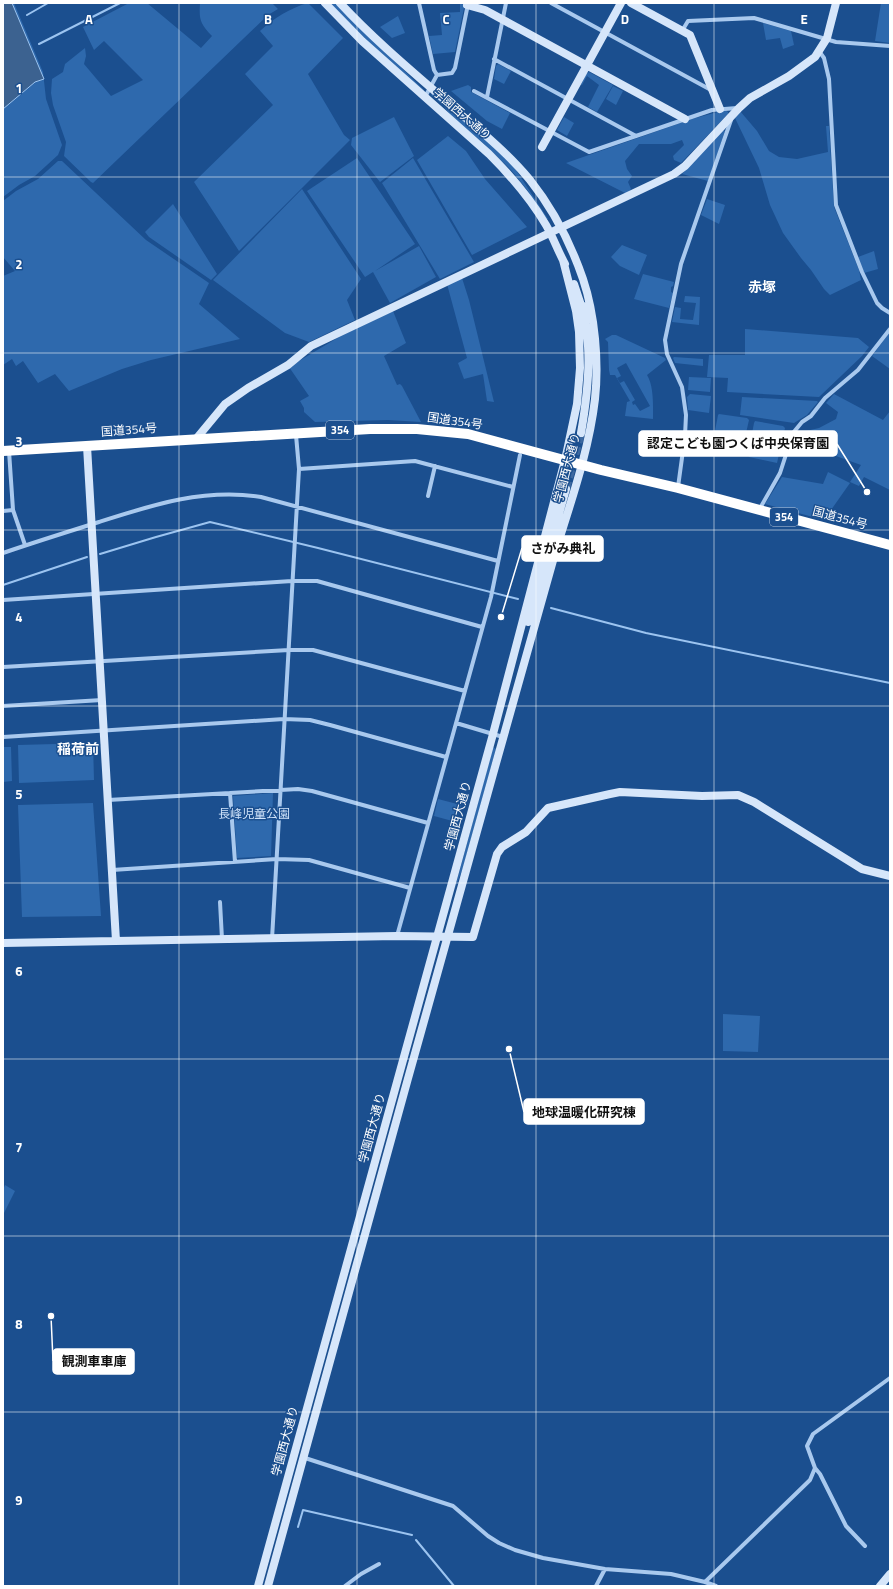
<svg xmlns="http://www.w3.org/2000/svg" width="893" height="1589" viewBox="0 0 893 1589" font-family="'Titillium Web','Noto Sans JP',sans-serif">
<rect width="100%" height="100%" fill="#1b4f8f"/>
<path fill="#2e69ad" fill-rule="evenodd" d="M3,3H14L43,72L46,99L62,145L58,155L35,176L19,185L3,197Z
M129,3H147L201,48L212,36C200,23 199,20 200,3H272L278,9L268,15L93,183L91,182L64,156L66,142L53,105L51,93L52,79L63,72L65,64L85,48L86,56L84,64L111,96L143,80L104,41L94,50L83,27Z
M308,3L343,38L308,74L344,135L350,140L239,251L194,182L273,105L245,74L273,46L260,31C274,18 290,8 308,3Z
M330,3H336L424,90L423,92L368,42Z
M460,3H465L455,52L433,54L429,36L442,35L440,13L460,12Z
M881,3H890V43L875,41Z
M398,16L405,33L392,38L380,27Z
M763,23L791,31L794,45L783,49L780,38L766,40Z
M498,64L511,71L504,84L494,79L496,66Z
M589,72L613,85L597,112L588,107L599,85L587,76L582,85H581L586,74Z
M468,85L471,87V92L510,113L502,129L487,121L451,91Z
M613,86L623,91L616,105L606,99Z
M433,93L498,150L516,170L548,219H546L528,191L511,170L483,143L452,117L443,105L431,95Z
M725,110L728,112V114L681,163L674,160L673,156L684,145L682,140L671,144H639L625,161L627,169L632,176L628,182L631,189L627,194L566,163L692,119Z
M740,111L757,131L769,151L779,157L797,159L828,152L826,126H829L834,207L859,270L861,280L830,295L824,289L811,270L801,258L783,233L770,205L759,168L735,118Z
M394,117L414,156L380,182L351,145L352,138Z
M564,117L574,123L567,136L557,130Z
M722,130L725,131L708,181L682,174Z
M448,136L466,151L485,179L527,227L472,255L417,160Z
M357,158L415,244L375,271L419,246L436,277L390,303L373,272L365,277L307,191Z
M413,158L474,262L440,279L382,183Z
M58,161H62L146,240L209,283L199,304L240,339L151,360L122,369L69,391L55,374L38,383L23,361L16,366L12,359L3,365V276L15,271L3,257V201L16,191L38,179Z
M302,189L361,279L347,300L355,320L309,342L285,333L213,280Z
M707,199L725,205L719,224L701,215Z
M173,204L217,274L211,280L149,237L145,232Z
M622,245L647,255L639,275L620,266L611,257Z
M874,251L878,269L864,273L858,257Z
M643,274L674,282L673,286L671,287V292L673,293L669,308L634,299Z
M462,278L469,300L494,402L487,401L483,374L464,379L458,363L467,358L447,284Z
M685,296L700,297L699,325L672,322L675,307L681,308L680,319L693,320L696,303L684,302Z
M393,311L406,343L384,356L397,385L400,384L402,386L421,422L388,420L315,422L304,412V408L300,401L309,396L289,367L339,337Z
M745,329L858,338L869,347L862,356L819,397L727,392L728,378L707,377L709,355H745Z
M890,332V369L872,356Z
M612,335H616L665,358L666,360L647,375C654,386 653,406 653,419L625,416L627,402L630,401L615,375H610L609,370L608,342L605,339ZM626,363L650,406L640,411L635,404L633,405L632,402L635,400L624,381L620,383L617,378L621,376L617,368Z
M674,357L703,359V366L675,363L673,358Z
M689,377L711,378L710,392L688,390Z
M690,394L711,396L709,413L688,410L687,397Z
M834,394L883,420L890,411V490L864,477L859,486L850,482L861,465L797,442L806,431L819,428L836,419L838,412L826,403Z
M742,397L817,401L818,402L807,415L794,423L740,415Z
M719,414L747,418L749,420L741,455L713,450L712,447L718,415Z
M755,421L783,426L785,428L777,463L749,457L748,455L754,423Z
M828,472L850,483L824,520L765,504L782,477L823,484Z
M93,743L94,780L19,783L18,745Z
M3,747H11L12,781L3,782Z
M493,747L496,749L463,868L454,891Z
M273,793L271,856L237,858L233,796Z
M438,799L461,805L456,822L434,816Z
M93,803L101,916L22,917L18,805Z
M723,1014L760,1016L758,1052L723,1051Z
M5,1185L15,1191L4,1213L3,1190Z"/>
<path fill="#3c6290" stroke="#9cc4f0" d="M3,3H12L44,79L35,82L3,109Z"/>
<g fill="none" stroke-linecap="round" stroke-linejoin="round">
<path stroke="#9cc4f0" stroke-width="2" d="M27,15L48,3
M39,44L120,3
M100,554L156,537L210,522L318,548L518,599
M3,585L87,557
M551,608L646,633L890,683
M298,1527L303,1510L412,1535
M416,1540L454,1586"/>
<path stroke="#3d69a0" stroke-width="8" stroke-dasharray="8 4" stroke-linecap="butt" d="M566,489L581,433"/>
<path stroke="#a9c9ee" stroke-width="4" d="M419,3L434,70L437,75
M551,3L711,90
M682,31L688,21L754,18L836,42L890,46
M819,51L824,58L829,79L836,205L862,272L877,303L882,308L890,313
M494,59L636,136
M437,75L452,73L455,68L468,4
M474,91L589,152L712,110L737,108
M425,97L437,75
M487,97L506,3
M9,451L13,510L25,545
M299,469L415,461L513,487
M678,487L685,436L686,415L682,387L667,354L665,340L681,264L731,120
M428,496L435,466
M759,510L780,473L793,433L802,422L811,416L825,398L858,370L890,329
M3,511L13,510
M3,553C35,542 67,532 99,522C152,505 204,488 261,497L498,561
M3,600L292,581H317L482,627
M3,667L289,650H313L465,691
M3,706L102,700
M456,723L503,737
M3,737L284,719L310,720L330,725L446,757
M230,793L235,862
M108,800L298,789L312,791L428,823
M112,870L277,859L309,860L410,888
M220,902L222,939
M397,936L491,597L520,455
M272,939L299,469L296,435
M302,1457L453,1506L488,1536L499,1543L515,1550L543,1558L605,1569L671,1574L705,1582L716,1586
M815,1468L820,1474L846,1526L865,1546
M705,1582L810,1480L815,1468L807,1446L813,1434L890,1378
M345,1586L361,1574L379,1564
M596,1586L605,1569"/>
<path stroke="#d6e6fa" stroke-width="8" d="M325,3L362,41L489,154C511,176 530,198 546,225C553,237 558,251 565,264
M631,3L690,35L720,109
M467,5L485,10L685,119
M542,147L621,3
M574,284L583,311
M581,433C586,404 590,375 588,346C587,333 584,320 583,306
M196,439L225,404L248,388L288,365L311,346L674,174L685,166L739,108L750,98L789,76L815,57L827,38L836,3
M87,446L116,941
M528,622L566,489
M3,943L397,936L473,937L497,854L502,847L526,832L548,808L610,794L620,792L702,796L738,795L754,802L862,869L890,876
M258,1586L493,734L565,460L577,404L580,368L579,332L576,311L563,260
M268,1586C342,1312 419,1040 495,767C515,695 535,623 556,550C571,501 589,451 595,399C599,362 595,315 583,279C571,244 553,209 530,180C512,158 490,139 468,120C425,82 379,45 340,3
M880,1586L890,1574"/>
<path stroke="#fff" stroke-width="10" d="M3,451L370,429H417L468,434L601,470L678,488L890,545"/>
</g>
<path fill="none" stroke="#fff" stroke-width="1" stroke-opacity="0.55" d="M179,3V1586M357,3V1586M536,3V1586M714,3V1586M3,177H890M3,353H890M3,530H890M3,706H890M3,883H890M3,1059H890M3,1236H890M3,1412H890"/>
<g text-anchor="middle" stroke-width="3" stroke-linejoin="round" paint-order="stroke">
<g fill="#1b4f8f" stroke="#bbcadd" stroke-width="1">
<rect x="326" y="421" width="28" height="18" rx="3"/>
<rect x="770" y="508" width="28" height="18" rx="3"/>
</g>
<g font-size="11" font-weight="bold" fill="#fff">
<text x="340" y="434">354</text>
<text x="784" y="521">354</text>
</g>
<g font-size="12" fill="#fff" stroke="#1b4f8f">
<text transform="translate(462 114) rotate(41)" y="4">学園西大通り</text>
<text transform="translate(455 421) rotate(8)" y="4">国道354号</text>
<text transform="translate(129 430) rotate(-4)" y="4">国道354号</text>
<text transform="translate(567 468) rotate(-75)" y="4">学園西大通り</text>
<text transform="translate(840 518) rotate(15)" y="4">国道354号</text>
<text transform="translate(458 816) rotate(-75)" y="4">学園西大通り</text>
<text transform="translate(372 1128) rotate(-75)" y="4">学園西大通り</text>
<text transform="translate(285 1441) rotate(-75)" y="4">学園西大通り</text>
</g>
<g font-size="12" fill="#cfe3fa" stroke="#1b4f8f">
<text x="254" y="818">長峰児童公園</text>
</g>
<g font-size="14" font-weight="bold" fill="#fff" stroke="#1b4f8f">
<text x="762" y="292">赤塚</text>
<text x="78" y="754">稲荷前</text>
</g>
</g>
<g font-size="13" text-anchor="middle" font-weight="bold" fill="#fff" stroke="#1b4f8f" stroke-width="3" stroke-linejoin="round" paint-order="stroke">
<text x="89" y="24">A</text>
<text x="268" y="24">B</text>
<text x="446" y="24">C</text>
<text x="625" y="24">D</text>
<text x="804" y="24">E</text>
<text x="19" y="93">1</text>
<text x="19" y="269">2</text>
<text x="19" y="446">3</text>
<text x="19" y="622">4</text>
<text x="19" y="799">5</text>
<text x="19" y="976">6</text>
<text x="19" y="1152">7</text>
<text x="19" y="1329">8</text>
<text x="19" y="1505">9</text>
</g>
<path fill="none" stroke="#fff" stroke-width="1.5" d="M867 492L837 444M501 617L522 548M509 1049L524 1112M51 1316L53 1361"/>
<g fill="#fff" stroke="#1b4f8f" stroke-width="1.5">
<circle cx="867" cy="492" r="4"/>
<circle cx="501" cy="617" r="4"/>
<circle cx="509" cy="1049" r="4"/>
<circle cx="51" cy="1316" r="4"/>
</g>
<g fill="#fff" stroke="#fff" stroke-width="1.5">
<rect x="639" y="431" width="198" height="25" rx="4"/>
<rect x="522" y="536" width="81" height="25" rx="4"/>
<rect x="524" y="1099" width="120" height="25" rx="4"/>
<rect x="53" y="1349" width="81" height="25" rx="4"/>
</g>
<g font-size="13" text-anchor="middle" font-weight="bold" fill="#111">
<text x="738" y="448">認定こども園つくば中央保育園</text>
<text x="563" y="553">さがみ典礼</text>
<text x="584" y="1117">地球温暖化研究棟</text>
<text x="94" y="1366">観測車車庫</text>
</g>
<rect width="893" height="1589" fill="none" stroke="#ffffff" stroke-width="8"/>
</svg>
